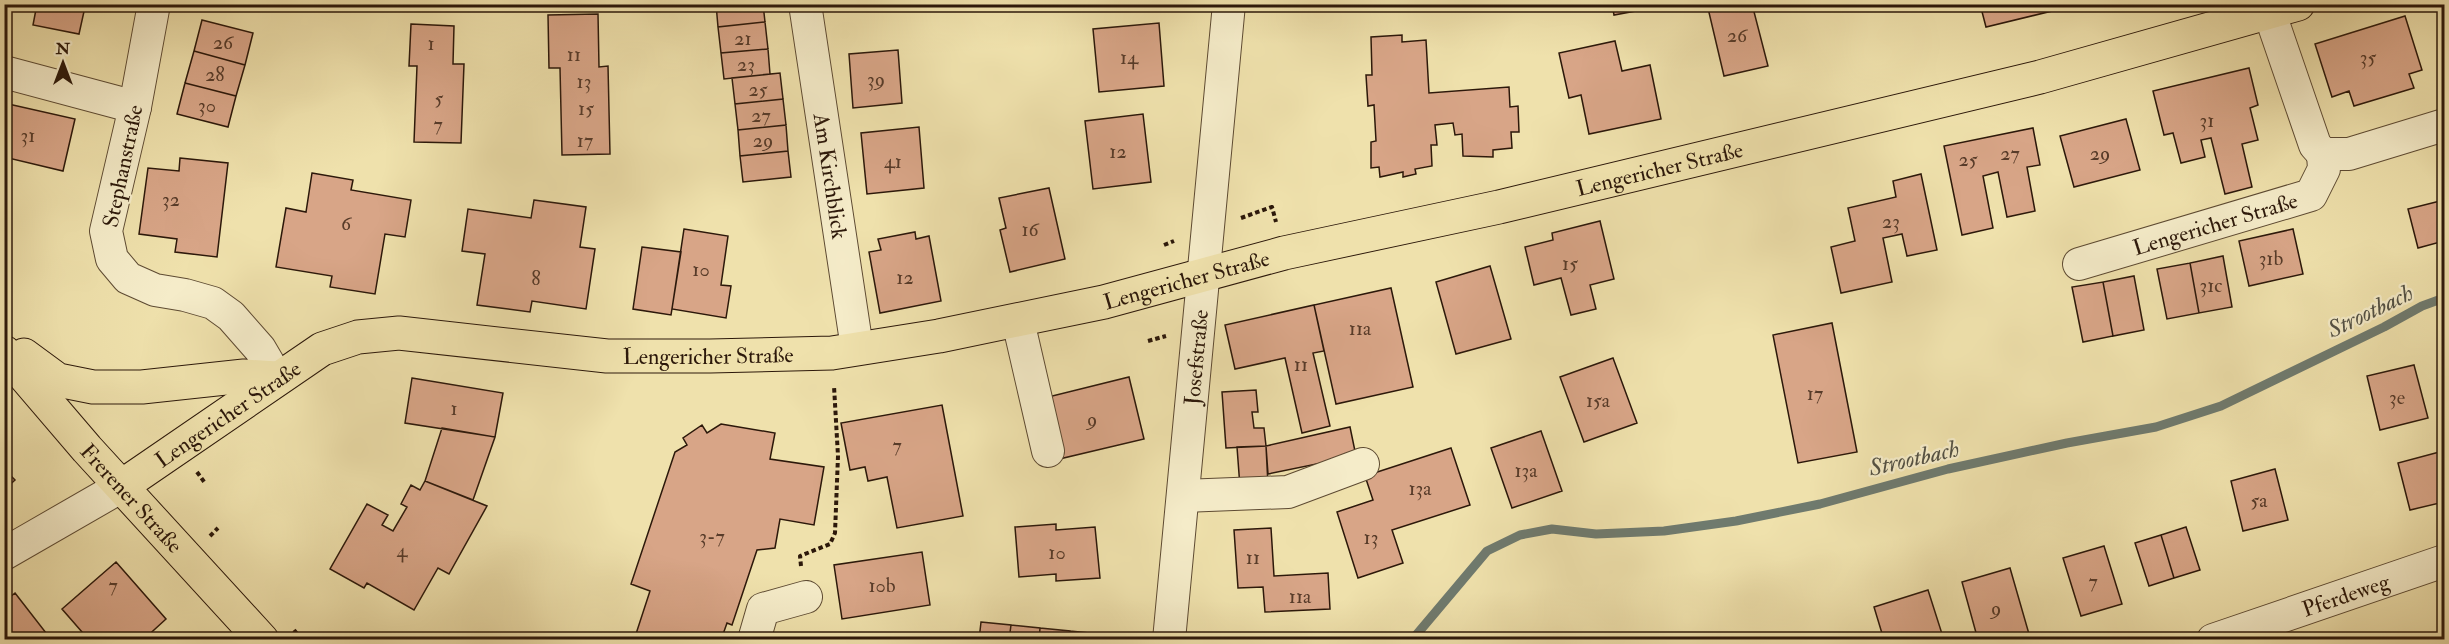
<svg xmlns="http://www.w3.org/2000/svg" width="2449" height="644" viewBox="0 0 2449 644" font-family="'IM FELL Double Pica',serif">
<rect width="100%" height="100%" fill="#efe1ac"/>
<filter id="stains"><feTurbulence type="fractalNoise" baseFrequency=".00333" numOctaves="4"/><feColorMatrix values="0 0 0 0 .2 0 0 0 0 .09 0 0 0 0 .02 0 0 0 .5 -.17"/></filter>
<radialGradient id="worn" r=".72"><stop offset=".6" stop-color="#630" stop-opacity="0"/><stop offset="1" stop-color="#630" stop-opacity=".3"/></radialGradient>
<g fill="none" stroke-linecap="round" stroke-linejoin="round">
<path stroke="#6f7a6e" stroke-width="9" d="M1412,640L1487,551L1520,535L1552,529L1596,534L1664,531L1736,521L1820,504L1948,469L2067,443L2156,427L2221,406L2384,327L2422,306L2444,298"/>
</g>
<path fill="#d8a587" stroke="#2c180a" stroke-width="1.5" d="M37,4L85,7L79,34L33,25Z
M716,4H763L765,22L718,27Z
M1612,4H1673L1614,15Z
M1707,4H1752L1768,66L1724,76Z
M1980,4H2081L1986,27Z
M598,14L599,67L608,66L610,154L562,155L560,68H549L548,15Z
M2405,16L2422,70L2409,74L2414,88L2354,106L2349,91L2332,97L2315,44Z
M202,20L253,33L245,65L194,51Z
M765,22L768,49L721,53L718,27Z
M1159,23L1164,86L1099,92L1093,29Z
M411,24L454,26L453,64H464L461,143L414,142L417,66H409Z
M1402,35V42L1426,40L1429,93L1509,87L1510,107L1518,106L1519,132H1511L1512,148L1493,150V157L1463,156L1462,134L1455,135L1453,123L1435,125L1437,145H1431L1432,166L1415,169L1416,174L1403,177V172L1380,177L1379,167L1371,168V142L1376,141L1374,105L1368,106L1366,75H1372L1371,37Z
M1615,41L1622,71L1650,65L1661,119L1589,134L1581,95L1569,98L1559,53Z
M768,49L770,74L724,79L721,53Z
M898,50L902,103L853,108L849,54Z
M194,51L245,65L236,96L185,83Z
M2249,68L2258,105L2250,108L2258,140L2242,144L2252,187L2225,194L2211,138L2201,140L2205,157L2181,163L2173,133L2164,135L2153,91Z
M780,73L783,99L735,104L732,78Z
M185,83L236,96L228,127L177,114Z
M783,99L786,125L738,130L735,104Z
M4,103L75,119L63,171L4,157Z
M1143,114L1151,182L1093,189L1085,121Z
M2126,119L2140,170L2074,187L2060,136Z
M786,125L788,151L740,156L738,130Z
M919,127L924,188L867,194L861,133Z
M2033,128L2040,165L2027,167L2035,211L2007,217L1998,172L1983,176L1993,228L1962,235L1944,146Z
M788,151L791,177L743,182L740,156Z
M180,158L228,163L217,257L175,252L177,239L139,234L148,168L179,171Z
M312,173L353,180L351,190L411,200L405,237L385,234L375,294L330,287L332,276L276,267L286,208L306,212Z
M1921,174L1937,250L1907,256L1902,234L1883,238L1892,282L1841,293L1831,247L1855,241L1848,208L1896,197L1893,181Z
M1049,188L1065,259L1010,272L1000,230L1006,228L999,198Z
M534,200L586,207L580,247L595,249L586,309L532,301L530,312L477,305L485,254L462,251L468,209L531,218Z
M2444,200V241L2418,248L2408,209Z
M1600,221L1614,279L1590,285L1596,309L1571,315L1561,278L1534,285L1525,247L1553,240L1552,233Z
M684,229L728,236L721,285L731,286L726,318L672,309Z
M2293,229L2303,274L2249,286L2239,241Z
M915,232L916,239L929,236L941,301L880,313L869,252L881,250L878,239Z
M642,247L681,252L671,315L633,309Z
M2223,256L2232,307L2199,313L2190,263Z
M2190,263L2199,313L2167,319L2157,269Z
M1490,266L1511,339L1456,354L1436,282Z
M2134,276L2144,330L2113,336L2103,282Z
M2103,282L2113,336L2083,342L2072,287Z
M1391,288L1413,387L1336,404L1314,305Z
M1314,305L1324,351L1313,353L1330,426L1302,433L1285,358L1235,369L1225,325Z
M1832,323L1857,452L1798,463L1773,335Z
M1613,358L1637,423L1584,442L1560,377Z
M2414,365L2428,418L2380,430L2367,376Z
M1129,377L1144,439L1055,460L1040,399Z
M412,378L503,393L495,437L405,423Z
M1256,390L1258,412H1252L1254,428H1264L1266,446L1226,448L1222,392Z
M942,405L963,516L897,528L887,477L868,481L865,467L850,470L841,423Z
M721,424L775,433L770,459L824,467L814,525L780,519L775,548L757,550L732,625L727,623L721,640H634L650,591L631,584L675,452L687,445L683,438L702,425L707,433Z
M1350,427L1356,456L1268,474L1266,446Z
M442,428L495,437L473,500L425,481Z
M1541,431L1562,491L1512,508L1491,448Z
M1266,446L1268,485L1240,487L1237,447Z
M1451,448L1470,505L1392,530L1403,563L1358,578L1337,512L1373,500L1365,476Z
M2443,451L2444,502L2410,510L2398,463Z
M4,469L15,480L4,490Z
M2275,469L2288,520L2243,531L2231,481Z
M425,481L487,506L449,574L438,568L414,610L367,583L364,588L330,569L367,504L388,515L382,525L393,531L407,507L401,504L411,485L420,490Z
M1056,524V530L1095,527L1100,578L1056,581V574L1019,577L1015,527Z
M2186,527L2200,570L2174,578L2161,535Z
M1271,528L1274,576L1328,573L1330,609L1265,612L1263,587L1238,588L1234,530Z
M2161,535L2174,578L2149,586L2135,543Z
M2104,546L2122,604L2081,616L2063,558Z
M922,552L930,605L842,619L834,565Z
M116,562L166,619L143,640H89L62,609Z
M2010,568L2029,634L2010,640H1978L1962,582Z
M1928,590L1943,637L1935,640H1884L1874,607Z
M15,593L50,638L49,640H4V602Z
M981,622L1011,625L1009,640H979Z
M1011,625L1040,628L1039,640H1009Z
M1040,628L1070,631L1069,640H1039Z
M1070,631L1099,634V640H1069Z"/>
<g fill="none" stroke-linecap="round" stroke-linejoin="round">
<defs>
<g id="minor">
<path d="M154,4L135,107L106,231L112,259L128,278L155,290L185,295L213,303L231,316L260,349L277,378"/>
<path id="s1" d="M805,4L857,348"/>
<path d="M2270,14L2315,145L2323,154H2349L2444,125"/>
<path d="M4,72L135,107"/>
<path id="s2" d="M2079,264L2311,195L2324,169L2323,154"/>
<path d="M1018,321L1048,451"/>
<path d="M1183,496L1288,492L1363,464"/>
<path d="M4,554L122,486"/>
<path d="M754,640L763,609L806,597"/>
<path id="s3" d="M1169,640L1229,4"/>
<path id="s4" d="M2213,640L2444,561"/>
</g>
<g id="major">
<path id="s5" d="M4,352L87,449L262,640"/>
<path d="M24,355L58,380L93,387H142L244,376L277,378"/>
<path id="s6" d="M122,486L322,349L358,337L399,333L607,356H710L832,353L939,336L1104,302L1284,253L1499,207L2040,77L2298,4"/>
</g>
</defs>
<use href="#minor" stroke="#5d4a32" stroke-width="34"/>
<use href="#major" stroke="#2c180a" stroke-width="35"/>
<path stroke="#2c180a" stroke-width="4" stroke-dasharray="4.5 3" stroke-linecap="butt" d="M1241,218L1272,207L1276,222
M1164,245L1174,241
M1148,341L1166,336
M197,472L205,483
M210,536L218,528
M801,566L800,556L830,544L835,533L838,456L834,386
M294,630L302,640"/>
<use href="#minor" stroke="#f5ecc9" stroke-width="32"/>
<use href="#major" stroke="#efe1ac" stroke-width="33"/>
</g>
<g text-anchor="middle" stroke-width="4.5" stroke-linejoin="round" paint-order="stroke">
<g font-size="20" fill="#573b29">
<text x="1737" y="42">26</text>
<text x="743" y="45">21</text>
<text x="223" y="49">26</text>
<text x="431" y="50">1</text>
<text x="574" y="61">11</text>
<text x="1129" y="64">14</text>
<text x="2368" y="64">35</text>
<text x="746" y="71">23</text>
<text x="215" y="81">28</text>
<text x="876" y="86">39</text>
<text x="584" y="88">13</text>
<text x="758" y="96">25</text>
<text x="439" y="105">5</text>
<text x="207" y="112">30</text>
<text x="586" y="115">15</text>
<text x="761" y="122">27</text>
<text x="2207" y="127">31</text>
<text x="438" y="131">7</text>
<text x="28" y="142">31</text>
<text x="585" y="147">17</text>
<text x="763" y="147">29</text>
<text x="1118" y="158">12</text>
<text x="2010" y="160">27</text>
<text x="2100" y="160">29</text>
<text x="1968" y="166">25</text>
<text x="893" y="168">41</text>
<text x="171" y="206">32</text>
<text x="1891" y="228">23</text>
<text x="346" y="230">6</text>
<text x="1030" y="236">16</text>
<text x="2271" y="265">31b</text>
<text x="1570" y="270">15</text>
<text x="701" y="276">10</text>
<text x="905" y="284">12</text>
<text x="536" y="285">8</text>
<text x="2211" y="292">31c</text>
<text x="1360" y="335">11a</text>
<text x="1301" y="371">11</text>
<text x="1815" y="400">17</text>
<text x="2397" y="404">3e</text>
<text x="1598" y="407">15a</text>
<text x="454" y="415">1</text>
<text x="1092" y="426">9</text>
<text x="897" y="452">7</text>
<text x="1526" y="477">13a</text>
<text x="1420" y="495">13a</text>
<text x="2259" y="507">5a</text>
<text x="712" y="543">3-7</text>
<text x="1371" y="544">13</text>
<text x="402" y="557">4</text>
<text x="1057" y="559">10</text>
<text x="1253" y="564">11</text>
<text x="2093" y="588">7</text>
<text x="113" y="592">7</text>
<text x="882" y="592">10b</text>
<text x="1300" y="603">11a</text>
<text x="1996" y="615">9</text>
</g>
<g font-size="22" fill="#2c180a" stroke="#f5ecc9">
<text transform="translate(122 166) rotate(-78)" y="8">Stephanstraße</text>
<text dy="8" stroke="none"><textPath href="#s6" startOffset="1604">Lengericher Straße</textPath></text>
<text dy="8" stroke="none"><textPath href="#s1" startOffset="174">Am Kirchblick</textPath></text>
<text dy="8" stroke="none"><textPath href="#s2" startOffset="142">Lengericher Straße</textPath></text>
<text dy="8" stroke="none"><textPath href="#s6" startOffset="1118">Lengericher Straße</textPath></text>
<text dy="8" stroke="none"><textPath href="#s6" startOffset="632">Lengericher Straße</textPath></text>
<text dy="8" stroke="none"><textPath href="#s3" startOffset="284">Josefstraße</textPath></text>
<text dy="8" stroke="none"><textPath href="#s6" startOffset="128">Lengericher Straße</textPath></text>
<text dy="8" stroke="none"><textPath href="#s5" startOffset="194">Frerener Straße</textPath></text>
<text dy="8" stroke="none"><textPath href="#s4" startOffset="140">Pferdeweg</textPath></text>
</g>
<g font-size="24" font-style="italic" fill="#535144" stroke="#f5ecc9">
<text transform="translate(2370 311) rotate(-26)" y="8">Strootbach</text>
<text transform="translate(1914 458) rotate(-13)" y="8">Strootbach</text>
</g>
</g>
<rect width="2449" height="644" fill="none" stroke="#efe1ac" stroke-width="24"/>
<rect x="6" y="6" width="2437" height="632" fill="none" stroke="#2c180a" stroke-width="3"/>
<rect x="12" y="12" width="2425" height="620" fill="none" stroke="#2c180a" stroke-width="1.5"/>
<g transform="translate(63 63)" stroke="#f5ecc9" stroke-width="4.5" paint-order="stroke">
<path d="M0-4.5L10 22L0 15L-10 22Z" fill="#2c180a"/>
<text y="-9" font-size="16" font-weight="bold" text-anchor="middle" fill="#2c180a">N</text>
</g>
<rect width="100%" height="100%" filter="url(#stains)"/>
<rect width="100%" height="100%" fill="url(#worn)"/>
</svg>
